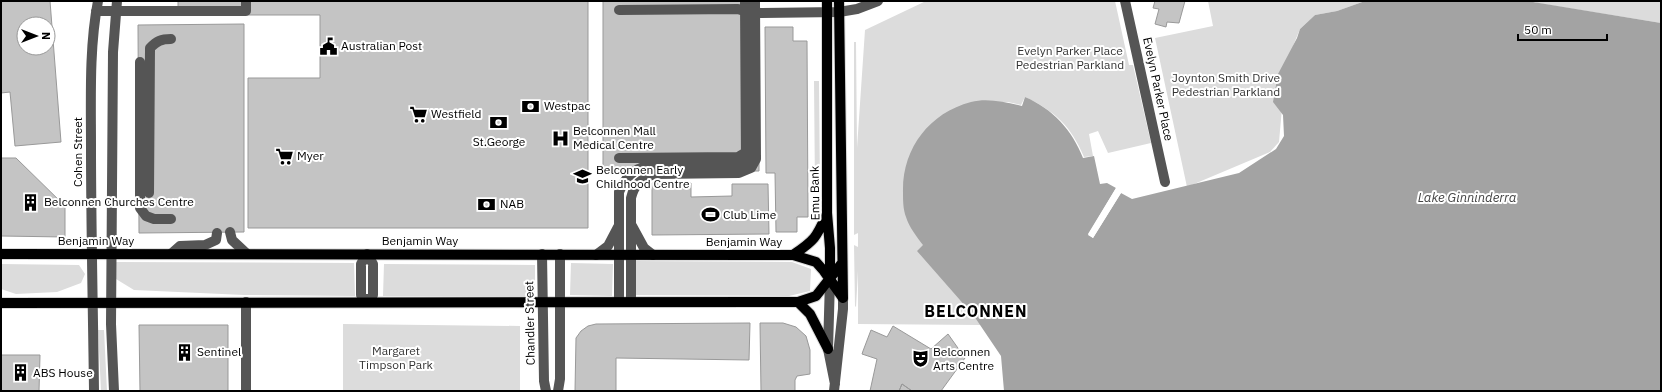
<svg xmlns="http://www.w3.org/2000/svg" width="1662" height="392" viewBox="0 0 1662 392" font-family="'IBM Plex Sans',sans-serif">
<rect width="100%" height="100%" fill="#fff"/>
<path fill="#dcdcdc" d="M926,1H1115L1129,65H1133L1151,143L1108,153L1098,131L1089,134L1093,156L1084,157C1071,126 1055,111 1025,97L1021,105L1008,102H978L966,304L981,325L858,324V271L856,307L855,306L854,245L858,247V233L854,235V42H856L857,148L865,30Z
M1208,1H1365L1337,11L1315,15L1300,29L1293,46L1282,108L1279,142L1270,152L1187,187L1155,38L1213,26Z
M1533,1H1661V23L1537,3Z
M814,81H819L820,193L815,192Z
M635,261L792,262L811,269L810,291L789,296L634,295Z
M116,262L354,263L355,296L244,295L134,290L116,279Z
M571,263L613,264L612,296L570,295Z
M1,264L79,265L85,274L81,283L57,292L16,294L1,289Z
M384,264L535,265V297L383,296Z
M343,324L520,326V391H343Z
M98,330H104L107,391H101Z"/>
<path fill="#a3a3a3" d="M1365,1H1527L1661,23V391H1004L1001,356L974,316L917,251L923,245C917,237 909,227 906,217C903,209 903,200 903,192C902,149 929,113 971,102C987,98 1006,102 1022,106L1025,97C1053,109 1072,130 1083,158L1094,156L1100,184L1107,183L1116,188L1088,234L1093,238L1121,193L1132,199L1239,173L1276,149L1284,136L1283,115L1273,102L1278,74L1297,38L1300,29L1315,15L1337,11Z"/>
<path fill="#fff" d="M1116,188L1118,190L1091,234L1093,235L1119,192L1121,193L1093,238L1088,235Z"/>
<path fill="#c4c4c4" stroke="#999" fill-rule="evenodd" d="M1,1H50L61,142L15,146L10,92L1,93ZM24,24H48V48H24Z
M178,1H588V228H248V78H320V15H178Z
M603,1H759V171L603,172Z
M1155,1H1185L1179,23L1167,22L1166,27L1155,24L1159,9L1153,8Z
M244,24V232L139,233L138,25Z
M765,27H793V41H807L808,217H797V232H776L775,173H766Z
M1,158H16L65,206V237L1,236Z
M652,183H691V197L732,196V184H768L769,234L652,235Z
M750,323L749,360L616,358V391H575L576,338L581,331L588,326L596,324Z
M760,323H783L796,327L806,336L810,350V374L797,376L795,380V391H761Z
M139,325H228V391H140Z
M893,326L931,349L948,334L965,358L941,391H912L902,384L899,391H870L877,359L862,354L863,351L871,330L887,337Z
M1,355H40L39,391H1Z
M902,384L912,391H899Z"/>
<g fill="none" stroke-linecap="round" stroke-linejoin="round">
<defs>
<path id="major" d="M827,1V213L830,248V280
M839,1L843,298
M1,254L793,255L816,262L824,271L843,298
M793,255C815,240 816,238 827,214
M798,302L810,314L828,349
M1,303L798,302L816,296L842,263"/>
</defs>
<use href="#major" stroke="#dbdbdb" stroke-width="12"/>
<path stroke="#555" stroke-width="10" d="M1125,1L1165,182
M619,10L738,9L744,11L749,16
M96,11H246V1
M759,13L839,12L857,9L878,1
M140,62V208L146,216L154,219H171
M619,158L738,157L748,151
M149,193L150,48C157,41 161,39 171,39
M632,226L644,248L653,255
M230,232L232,240L247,254
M171,254L180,246L205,245L216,240L217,233
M367,254L373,264V295L367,302L361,295V264Z
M542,254L544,381L546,391
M596,255L608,246L618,227
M830,280L828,349L835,384
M619,301V192C625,178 633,169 648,166L739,165L746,160L745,1
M631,301V198C634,185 641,178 655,174L739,173L751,168L756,159L755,1
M246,302V391
M94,391C93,309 91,228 91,146C91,98 89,48 98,1
M114,391L111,324L113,52L117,1
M558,391L560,379V254
M834,391L843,309V298"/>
<use href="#major" stroke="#000" stroke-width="10"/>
</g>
<defs>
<symbol id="civic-bare" viewBox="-9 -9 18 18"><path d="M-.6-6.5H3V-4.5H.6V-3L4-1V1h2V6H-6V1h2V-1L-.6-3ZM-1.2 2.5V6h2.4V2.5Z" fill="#000" stroke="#fff" stroke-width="2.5" paint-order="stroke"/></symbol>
<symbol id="bank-bare" viewBox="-9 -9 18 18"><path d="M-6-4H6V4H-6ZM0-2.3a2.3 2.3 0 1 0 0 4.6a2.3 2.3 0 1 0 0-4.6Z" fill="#000" stroke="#fff" stroke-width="2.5" paint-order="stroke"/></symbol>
<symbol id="supermarket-bare" viewBox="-9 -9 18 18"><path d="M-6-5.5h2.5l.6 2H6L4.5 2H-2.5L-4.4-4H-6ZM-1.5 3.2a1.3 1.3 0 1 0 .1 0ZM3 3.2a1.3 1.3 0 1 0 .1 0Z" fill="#000" stroke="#fff" stroke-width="2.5" paint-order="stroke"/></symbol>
<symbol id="hospital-bare" viewBox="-9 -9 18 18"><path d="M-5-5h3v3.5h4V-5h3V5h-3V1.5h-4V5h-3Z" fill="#000" stroke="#fff" stroke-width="2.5" paint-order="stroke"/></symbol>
<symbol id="school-bare" viewBox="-9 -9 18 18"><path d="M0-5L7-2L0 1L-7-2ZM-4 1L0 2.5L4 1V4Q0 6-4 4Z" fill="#000" stroke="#fff" stroke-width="2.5" paint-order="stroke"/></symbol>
<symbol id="building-bare" viewBox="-9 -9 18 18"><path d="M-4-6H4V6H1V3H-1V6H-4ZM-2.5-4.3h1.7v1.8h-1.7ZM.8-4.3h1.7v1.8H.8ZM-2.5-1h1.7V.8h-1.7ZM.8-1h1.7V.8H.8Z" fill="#000" stroke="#fff" stroke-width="2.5" paint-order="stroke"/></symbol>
<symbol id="stadium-bare" viewBox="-9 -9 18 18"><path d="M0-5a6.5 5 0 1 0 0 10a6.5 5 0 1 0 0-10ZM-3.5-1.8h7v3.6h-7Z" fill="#000" stroke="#fff" stroke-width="2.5" paint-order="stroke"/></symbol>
<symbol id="theatre-bare" viewBox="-9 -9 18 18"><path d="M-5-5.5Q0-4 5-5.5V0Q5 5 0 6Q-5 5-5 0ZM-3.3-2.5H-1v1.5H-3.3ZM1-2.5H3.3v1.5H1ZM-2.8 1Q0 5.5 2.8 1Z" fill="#000" stroke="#fff" stroke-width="2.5" paint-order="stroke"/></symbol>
</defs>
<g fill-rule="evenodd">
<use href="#civic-bare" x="316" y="34" width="25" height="25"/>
<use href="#bank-bare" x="518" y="94" width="25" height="25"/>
<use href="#supermarket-bare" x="406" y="102" width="25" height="25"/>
<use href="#bank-bare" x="486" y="110" width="25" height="25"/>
<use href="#hospital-bare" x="548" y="126" width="25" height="25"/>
<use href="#supermarket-bare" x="272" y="144" width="25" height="25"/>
<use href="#school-bare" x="570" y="164" width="25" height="25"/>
<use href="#building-bare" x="18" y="190" width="25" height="25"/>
<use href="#bank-bare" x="474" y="192" width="25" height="25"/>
<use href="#stadium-bare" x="698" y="202" width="25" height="25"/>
<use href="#building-bare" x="172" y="340" width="25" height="25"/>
<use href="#theatre-bare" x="908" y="346" width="25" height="25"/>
<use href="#building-bare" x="8" y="360" width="25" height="25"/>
</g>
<g text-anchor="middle" stroke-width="4" stroke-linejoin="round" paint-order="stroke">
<g font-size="12" fill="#000" stroke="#fff" text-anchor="start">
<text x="341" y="50">Australian Post</text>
<text x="544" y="110">Westpac</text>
<text x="431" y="118">Westfield</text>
<text x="573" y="135">Belconnen Mall<tspan x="573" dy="14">Medical Centre</tspan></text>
<text x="499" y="146" text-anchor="middle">St.George</text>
<text x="297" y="160">Myer</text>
<text x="596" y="174">Belconnen Early<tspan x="596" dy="14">Childhood Centre</tspan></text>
<text x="44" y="206">Belconnen Churches Centre</text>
<text x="500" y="208">NAB</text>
<text x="723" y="219">Club Lime</text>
<text x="197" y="356">Sentinel</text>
<text x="933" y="356">Belconnen<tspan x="933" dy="14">Arts Centre</tspan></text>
<text x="33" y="377">ABS House</text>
</g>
<g font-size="12" fill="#333" stroke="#fff">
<text x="1070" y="55">Evelyn Parker Place<tspan x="1070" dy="14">Pedestrian Parkland</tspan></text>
<text x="1226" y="82">Joynton Smith Drive<tspan x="1226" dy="14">Pedestrian Parkland</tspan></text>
<text x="396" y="355">Margaret<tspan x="396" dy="14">Timpson Park</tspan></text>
</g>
<g font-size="12" fill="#000" stroke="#fff">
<text transform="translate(1158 89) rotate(78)" y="4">Evelyn Parker Place</text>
<text transform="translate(78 152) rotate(-90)" y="4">Cohen Street</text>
<text transform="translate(815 193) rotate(-91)" y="4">Emu Bank</text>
<text x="96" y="245">Benjamin Way</text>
<text x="420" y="245">Benjamin Way</text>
<text x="744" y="246">Benjamin Way</text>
<text transform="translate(530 323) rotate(-91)" y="4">Chandler Street</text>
</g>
<g font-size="13" font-style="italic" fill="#444" stroke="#fff">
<text x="1467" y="202">Lake Ginninderra</text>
</g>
<g font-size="16" font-weight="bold" letter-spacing="1" fill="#000" stroke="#fff">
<text x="976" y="317">BELCONNEN</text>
</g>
</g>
<rect width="1662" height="392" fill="none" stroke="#000000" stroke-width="4"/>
<g transform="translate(36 36) rotate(90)"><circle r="19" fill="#ffffff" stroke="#999999"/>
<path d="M0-3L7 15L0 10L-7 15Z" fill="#000000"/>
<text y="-6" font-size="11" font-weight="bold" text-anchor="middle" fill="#000000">N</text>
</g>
<path d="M1518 34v6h89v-6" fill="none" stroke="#000000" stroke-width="2"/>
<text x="1524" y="34" font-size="12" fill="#000000" stroke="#ffffff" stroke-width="3" paint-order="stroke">50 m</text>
</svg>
